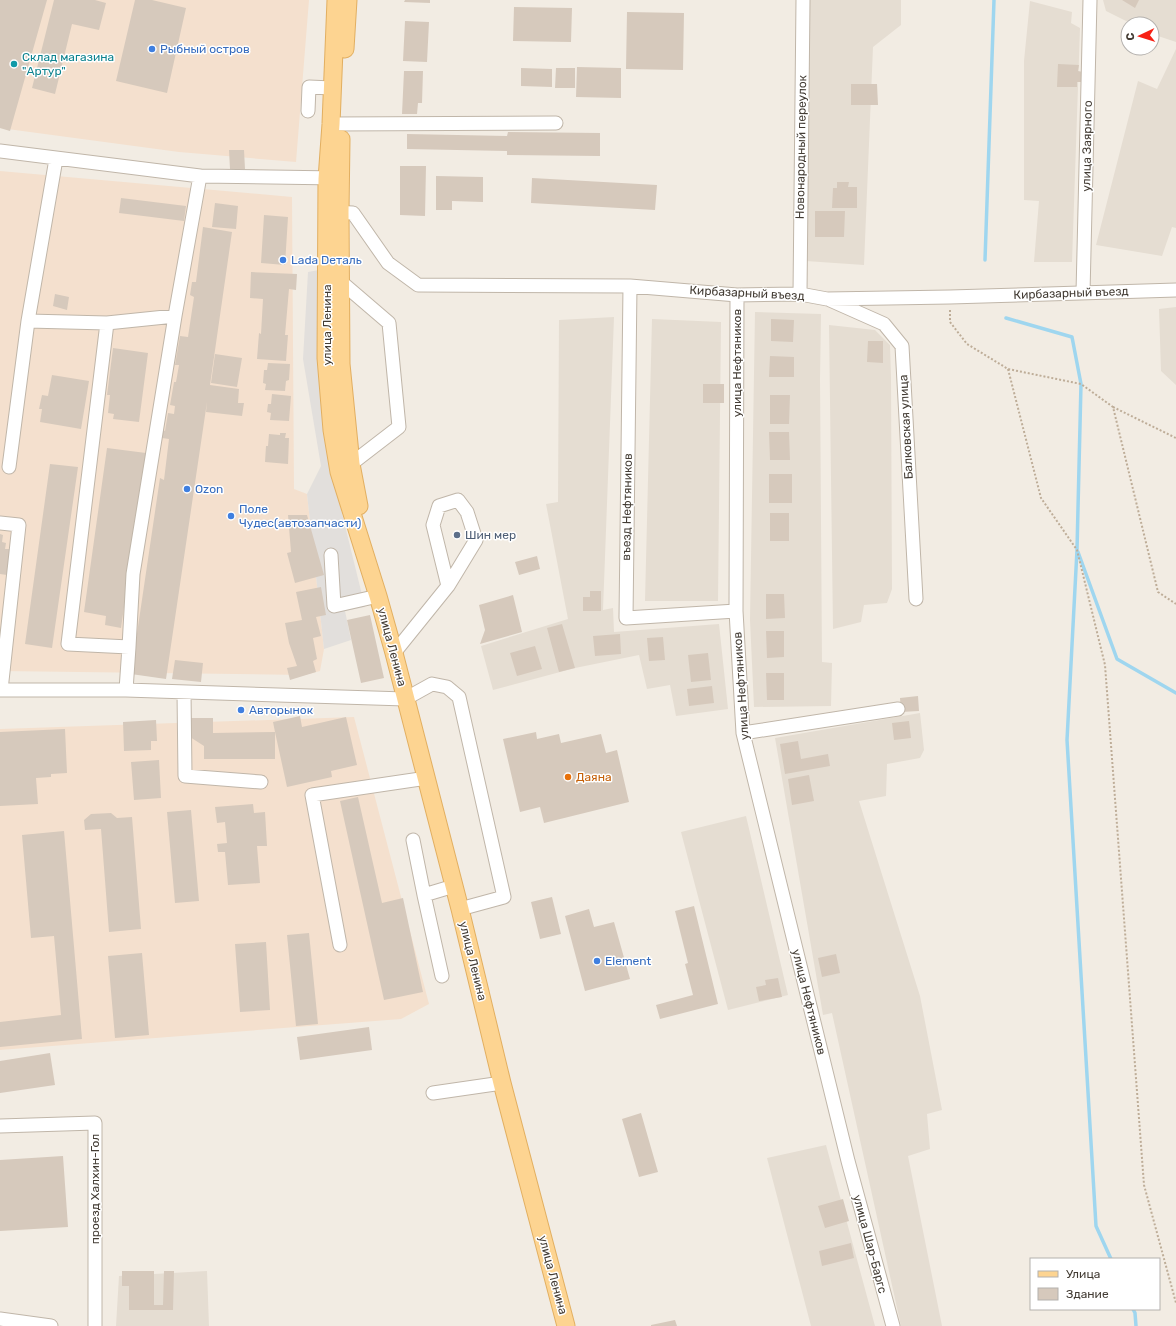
<svg xmlns="http://www.w3.org/2000/svg" width="1176" height="1326" viewBox="0 0 1176 1326" font-family="Rubik,sans-serif">
<rect width="100%" height="100%" fill="#f2ece3"/>
<path fill="#e5ddd2" d="M810,0H901V25L873,47L864,265L806,261Z
M1103,0H1176V42L1152,34V24H1132L1106,11Z
M1030,1L1072,12L1071,23L1080,28L1072,262H1034L1039,201L1024,200V61Z
M1176,49V228L1172,227L1162,256L1096,245L1138,81L1157,89Z
M1176,307V385L1161,371L1159,309Z
M755,312L821,314L820,379L822,662L832,663L831,706L754,707L750,620Z
M614,317L603,610L613,608L614,632L719,624L728,709L676,716L670,685L647,689L639,655L575,668L493,690L481,646L568,619L546,504L558,502L559,320Z
M652,319L721,322L718,601H645Z
M829,325L875,330L890,345L891,378L892,589L887,603L864,605L861,622L833,629Z
M920,713L924,750L920,758L887,764L886,796L859,801L920,996L942,1110L927,1114L930,1149L908,1156L942,1326H901L832,1013L823,1015L775,738Z
M746,816L788,995L728,1010L681,832Z
M826,1145L875,1326H811L767,1158Z
M207,1271L209,1326H116L119,1276Z"/>
<path fill="#f4e0ce" d="M0,0H309L296,162L179,152L0,128Z
M0,171L292,197L294,489L307,494L324,649L320,671L305,675L0,671Z
M354,717L429,1004L401,1019L0,1050V729Z"/>
<path fill="#e2dfdc" d="M319,270V383L336,489L365,607L345,611L351,640L324,649L307,494L321,466L303,359L308,272Z"/>
<g fill="none" stroke-linecap="round" stroke-linejoin="round">
<path stroke="#9fd6ef" stroke-width="3.5" d="M985,260L994,0
M1006,318L1072,337L1081,384L1077,550L1067,740L1096,1226L1111,1259
M1078,552L1117,659L1176,693
M1133,1309L1135,1313L1136,1326"/>
</g>
<path fill="#d6c9bc" d="M0,0H47L10,131L0,128Z
M54,0H95L106,3L99,30L72,24L55,94L32,88Z
M135,0H152L186,8L167,93L116,81Z
M405,0H430V3L404,2Z
M1122,0H1139L1135,8Z
M514,7L572,8L571,42L513,41Z
M627,12L684,13L683,70L626,69Z
M405,21L429,22L427,62L403,61Z
M1058,64L1079,65L1078,71L1083,72V82H1077V87H1057Z
M577,67L621,68V98L576,97Z
M521,68L552,69V87L521,86Z
M556,68H575V88H555Z
M404,71H423L422,103H418L417,114H402Z
M851,84H877L878,105H851Z
M508,132L600,133V156L507,155V151L407,149V134L507,136Z
M229,150H244L245,169H230Z
M400,166H426L425,216L400,215Z
M436,176L483,177V202L452,201V210H436Z
M532,178L657,185L655,210L531,203Z
M837,182H849L848,187H857V208H832L833,188H837Z
M121,198L186,206L184,221L119,213Z
M215,203L238,206L236,229L212,227Z
M815,211H845L844,237H815Z
M264,215L288,217L285,265L261,263Z
M203,227L232,232L210,385L239,389L238,403H244L242,416L206,412L207,402L166,679L131,674L160,478L164,480L169,439L162,438L163,430L165,431L168,413L174,414L175,406L170,405L174,382H176L179,365H175L180,336L188,337L194,297L190,295L192,282H196Z
M251,272L297,274L296,290L289,289L285,335H288L286,361L257,359L259,333L261,334L263,299L250,298Z
M55,294L69,297L67,310L53,306Z
M771,319L794,320L793,342L771,341Z
M868,341H883V363L867,362Z
M113,348L148,353L139,422L113,419L114,414L108,413L110,395H107Z
M215,354L242,358L237,387L211,383Z
M770,356L794,357V377H769Z
M268,363L290,364L289,380L286,381L285,391L265,390L266,384L263,383L264,370H267Z
M52,375L89,381L81,429L40,422L42,409H39L42,395L48,396Z
M703,384H724V403H703Z
M272,394L291,396L289,421L270,420L271,413L267,412L268,404H271Z
M770,395H790L789,424H770Z
M769,432H789L790,460H770Z
M280,433H286L285,438H289L288,464L265,462L266,446H268L269,434L280,435Z
M107,448L146,453L121,628L105,625L106,616L84,612Z
M50,464L78,467L52,648L25,644Z
M769,474H792V503H769Z
M770,513H789V541H770Z
M288,515H307L324,575L295,583L287,553L291,552Z
M0,534L3,535L2,542L6,543L5,549H10L7,575L0,574Z
M537,556L540,569L519,575L515,562Z
M321,587L326,615L316,617L321,636L313,638L317,659L313,661L316,672L290,680L287,668L297,666L289,643L285,623L302,620L296,592Z
M590,591H601V611H583V597H590Z
M766,594H784L785,618L766,619Z
M513,595L522,632L480,644L485,630L479,605Z
M370,615L384,678L361,683L347,620Z
M562,624L575,668L559,672L547,628Z
M766,631H784V657L767,658Z
M620,634L621,654L595,656L593,636Z
M663,637L665,660L649,661L647,638Z
M535,646L542,669L517,676L510,653Z
M708,653L711,680L691,682L688,655Z
M175,660L203,663L201,682L172,679Z
M766,673H784V700H767Z
M712,686L714,703L689,706L687,689Z
M918,696L919,711L901,712L900,698Z
M300,716L302,727L346,717L357,765L331,771L332,777L287,787L275,732V759H204V746L190,737V718H213V733L275,732L273,722Z
M156,720L157,741H151V750L124,751L123,722Z
M909,721L911,738L894,740L892,723Z
M65,729L67,773L51,774V777L36,778L38,804L0,806V732Z
M536,732L537,739L559,734L561,743L601,734L606,753L617,750L629,802L544,823L540,807L520,812L503,739Z
M798,741L801,759L828,754L830,766L785,774L780,744Z
M159,760L161,798L134,800L131,762Z
M809,775L814,801L792,805L788,779Z
M358,797L382,903L403,898L423,992L384,1000L340,801Z
M253,804L254,813L265,812L267,846H257L260,883L228,885L225,852H218L217,844L227,843L225,822L217,823L215,807Z
M191,810L199,901L175,903L167,812Z
M111,813L117,818L132,817L141,929L109,932L101,829L85,830L84,820L91,814Z
M64,831L82,1039L0,1047V1022L61,1015L54,936L31,938L22,835Z
M552,897L561,934L540,939L531,902Z
M694,906L718,1004L660,1019L656,1005L693,995L685,964L688,963L675,911Z
M589,909L594,927L614,922L630,979L585,991L565,916Z
M309,933L318,1024L296,1026L287,935Z
M266,942L270,1010L240,1012L235,944Z
M142,953L149,1035L115,1038L108,956Z
M836,954L840,973L822,977L818,958Z
M778,978L782,997L759,1001L756,987L766,985L765,980Z
M369,1027L372,1050L300,1060L297,1037Z
M50,1053L55,1085L0,1093V1061Z
M641,1113L658,1172L639,1177L622,1119Z
M63,1156L68,1227L0,1231V1160Z
M843,1199L849,1221L825,1228L818,1206Z
M851,1243L854,1258L822,1266L819,1251Z
M122,1271H154V1305H163L164,1271H174L173,1310H129V1286H122Z
M675,1320L677,1326H651V1325Z"/>
<g fill="none" stroke-linecap="round" stroke-linejoin="round">
<defs>
<path id="minor" d="M308,111L309,87L332,88
M331,124L556,123
M0,151L200,176L337,178
M331,212L353,213L388,263L418,285L630,286L737,295L800,294L827,299L950,297L1176,290
M340,281L389,323L399,427L351,464
M630,286L626,618L736,611
M1083,293L1090,0
M800,294L803,0
M737,295L736,611L743,733L848,1161L893,1326
M830,300L884,324L902,346L916,599
M28,321L107,323L175,316
M107,323L68,644L129,647L126,690
M9,467L28,321L56,159
M0,523L19,525L1,690
M331,555L334,606L378,596
M129,647L133,574L175,316L200,176
M394,653L448,586L476,540L467,512L458,500L439,506L433,525L448,586
M0,690H126L405,699L432,684L447,687L459,697L504,897L460,909
M184,692L185,776L261,782
M743,733L898,709
M413,840L424,895L454,886
M424,895L442,976
M340,945L312,795L427,778
M433,1093L502,1083
M0,1126L95,1123V1326
M0,1319L51,1326"/>
<path id="major" d="M336,0L331,124L327,179L326,358L332,430L339,472L378,596L394,653L460,909L502,1083L566,1326
M345,49L348,0
M341,139L340,212L341,364L351,464L359,506"/>
</defs>
<use href="#minor" stroke="#c0b6a9" stroke-width="15"/>
<use href="#major" stroke="#e2af61" stroke-width="19"/>
<path stroke="#bead98" stroke-width="2" stroke-dasharray="2 2" stroke-linecap="butt" d="M950,310V322L967,344L1008,369L1081,384L1113,407L1158,592L1176,604
M1008,369L1041,498L1077,550L1105,665L1144,1185L1176,1303
M1113,407L1176,438"/>
<use href="#minor" stroke="#fff" stroke-width="13"/>
<use href="#major" stroke="#fdd491" stroke-width="17"/>
</g>
<g fill="#3f7fe0" stroke="#fff" stroke-width="1.5">
<circle cx="152" cy="49" r="4"/>
<circle cx="283" cy="260" r="4"/>
<circle cx="187" cy="489" r="4"/>
<circle cx="231" cy="516" r="4"/>
<circle cx="241" cy="710" r="4"/>
<circle cx="597" cy="961" r="4"/>
</g>
<circle fill="#0f9aa8" stroke="#fff" stroke-width="1.5" cx="14" cy="64" r="4"/>
<circle fill="#5c6f8a" stroke="#fff" stroke-width="1.5" cx="457" cy="535" r="4"/>
<circle fill="#e8710a" stroke="#fff" stroke-width="1.5" cx="568" cy="777" r="4"/>
<g text-anchor="middle" stroke-width="3" stroke-linejoin="round" paint-order="stroke">
<g font-size="12" fill="#366cbe" stroke="#fff" text-anchor="start">
<text x="160" y="53">Рыбный остров</text>
<text x="291" y="264">Lada Dеталь</text>
<text x="195" y="493">Ozon</text>
<text x="239" y="513">Поле<tspan x="239" dy="14">Чудес(автозапчасти)</tspan></text>
<text x="249" y="714">Авторынок</text>
<text x="605" y="965">Element</text>
</g>
<g font-size="12" fill="#0d838f" stroke="#fff" text-anchor="start">
<text x="22" y="61">Склад магазина<tspan x="22" dy="14">"Артур"</tspan></text>
</g>
<g font-size="12" fill="#433c34" stroke="#fff">
<text transform="translate(1087 146) rotate(-89)" y="4">улица Заярного</text>
<text transform="translate(801 147) rotate(-89)" y="4">Новонародный переулок</text>
<text transform="translate(747 293) rotate(3)" y="4">Кирбазарный въезд</text>
<text transform="translate(1071 293) rotate(-2)" y="4">Кирбазарный въезд</text>
<text transform="translate(327 325) rotate(-90)" y="4">улица Ленина</text>
<text transform="translate(737 363) rotate(-90)" y="4">улица Нефтяников</text>
<text transform="translate(906 427) rotate(-93)" y="4">Балковская улица</text>
<text transform="translate(627 507) rotate(-89)" y="4">въезд Нефтяников</text>
<text transform="translate(392 647) rotate(75)" y="4">улица Ленина</text>
<text transform="translate(741 686) rotate(-94)" y="4">улица Нефтяников</text>
<text transform="translate(473 961) rotate(76)" y="4">улица Ленина</text>
<text transform="translate(809 1002) rotate(76)" y="4">улица Нефтяников</text>
<text transform="translate(95 1189) rotate(-90)" y="4">проезд Халхин-Гол</text>
<text transform="translate(870 1244) rotate(75)" y="4">улица Шар-Баргс</text>
<text transform="translate(553 1275) rotate(75)" y="4">улица Ленина</text>
</g>
<g font-size="12" fill="#4e5e75" stroke="#fff" text-anchor="start">
<text x="465" y="539">Шин мер</text>
</g>
<g font-size="12" fill="#c56008" stroke="#fff" text-anchor="start">
<text x="576" y="781">Даяна</text>
</g>
</g>
<rect x="1030" y="1258" width="130" height="52" fill="#ffffff" stroke="#b4b1ae"/>
<rect x="1038" y="1271" width="20" height="6" fill="#fdd491" stroke="#b4b1ae"/>
<text x="1066" y="1278" font-size="12" fill="#433c34">Улица</text>
<rect x="1038" y="1288" width="20" height="12" fill="#d6c9bc" stroke="#b4b1ae"/>
<text x="1066" y="1298" font-size="12" fill="#433c34">Здание</text>
<g transform="translate(1140 36) rotate(266)"><circle r="19" fill="#ffffff" stroke="#b4b1ae"/>
<path d="M0-3L7 15L0 10L-7 15Z" fill="#f72115"/>
<text y="-6" font-size="11" font-weight="bold" text-anchor="middle" fill="#433c34">С</text>
</g>
</svg>
